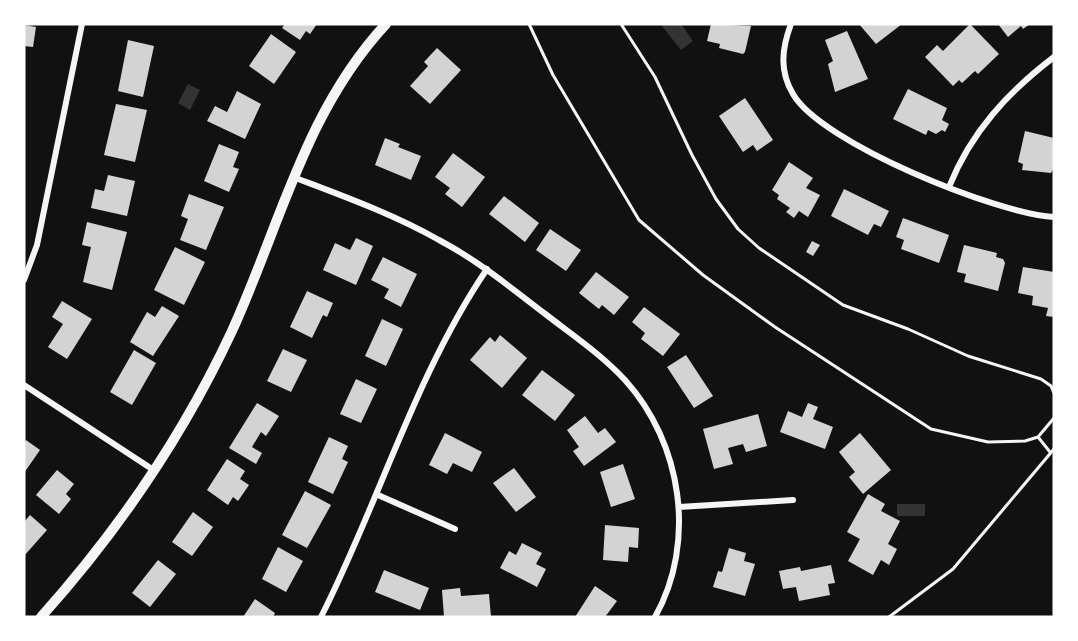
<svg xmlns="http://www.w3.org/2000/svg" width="1078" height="641" viewBox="0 0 1078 641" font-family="'IBM Plex Sans',sans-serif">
<rect width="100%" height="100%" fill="#111"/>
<path fill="#333" d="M665,24H681L693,41L681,50L662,26Z
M188,84L200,90L190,110L178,103Z
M897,504H925V516H897Z"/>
<path fill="#d3d3d3" d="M285,24H317L310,34L306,31L300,40L282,28Z
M711,24L751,26L745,52L743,54L719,48L720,44L707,41Z
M859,24H902L876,44Z
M970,24L999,54L978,74L975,71L962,83L959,80L953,86L925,57L937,45L943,51Z
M998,24H1030L1023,29L1021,26L1008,37Z
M24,25L36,27L33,47L24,46Z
M847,31L868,79L835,92L828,64L833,61L825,40Z
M271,34L296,52L274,84L249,66Z
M128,40L154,46L143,97L118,91Z
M437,48L461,70L430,104L410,86L428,66L424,62Z
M908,89L947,108L942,120L949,124L945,132L942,130L936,134L928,130L926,135L893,119Z
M237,91L261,104L245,139L207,121L215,106L227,112Z
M745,98L773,140L757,151L753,145L743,152L719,116Z
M116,104L147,110L135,162L104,155Z
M1025,131L1054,138V168L1051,173L1022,170L1023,164L1018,162Z
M385,138L400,144L398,147L421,156L411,180L375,165Z
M219,144L239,152L233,167L239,169L229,192L204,181Z
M453,153L485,177L462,207L445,194L450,188L435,177Z
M789,162L813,178L806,188L820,195L808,217L799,211L794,218L786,212L790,208L777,199L779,195L772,190Z
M108,175L135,181L127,216L91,208L95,189L104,191Z
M844,189L889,211L881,227L874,224L868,235L831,216Z
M189,194L224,207L206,250L180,240L188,219L181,216Z
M504,196L539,223L525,242L489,214Z
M903,218L949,235L939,263L901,249L904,240L896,237Z
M87,222L127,232L112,290L83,282L91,247L82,245Z
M550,229L581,250L566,271L536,250Z
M356,238L373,246L356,285L323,270L335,243L350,250Z
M812,241L820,245L813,256L806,252Z
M964,245L997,253L996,257L1003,259L1005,263L998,291L964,282L966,274L957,272Z
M175,247L205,262L184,305L154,290Z
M383,257L417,274L401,307L384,298L389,289L371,280Z
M1023,267L1054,272V317L1046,316L1048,308L1032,305L1033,296L1018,293Z
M596,272L629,297L614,315L602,305L599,309L579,293Z
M307,291L333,303L327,317L323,315L312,338L290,327Z
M62,301L92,319L67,359L48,347L63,324L52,317Z
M162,306L179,316L153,356L130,342L147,312L155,317Z
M644,307L680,334L663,356L641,339L645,333L632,322Z
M382,319L403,329L386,366L365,356Z
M500,335L527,358L502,388L470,360L490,337L495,342Z
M283,349L307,360L291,392L267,381Z
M134,350L156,363L132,405L110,392Z
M686,355L713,396L694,408L667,367Z
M542,370L575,395L555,421L522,395Z
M356,379L377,389L361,423L340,414Z
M257,403L279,416L266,436L261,432L252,447L262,453L256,464L229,448Z
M808,403L818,407L813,419L833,427L825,449L780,432L788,411L802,417Z
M758,414L767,446L746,452L743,444L728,448L733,464L714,469L703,429Z
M585,416L598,433L605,428L616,442L584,466L573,451L579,447L567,430Z
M445,433L482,452L472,472L453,463L447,474L429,465Z
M860,433L891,470L863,494L849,477L855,472L839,452Z
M329,437L348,446L342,459L348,462L333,494L308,482Z
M26,440L40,450L24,473V444Z
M227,459L245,471L240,479L249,485L238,501L233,497L228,505L207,490Z
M623,464L635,499L611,507L600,472Z
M514,468L536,497L516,512L493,483Z
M57,470L74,484L66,494L71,499L59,514L36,495Z
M305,491L331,505L307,548L282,535Z
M868,494L885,504L881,511L900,521L888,544L897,549L889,565L881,560L873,575L848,561L860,539L847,532Z
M193,512L213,527L192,556L172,542Z
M30,515L47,530L24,556V522Z
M605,525L639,528L638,548L629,547L628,562L603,560Z
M522,543L542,553L536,564L546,569L537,587L500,568L509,551L516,555Z
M278,547L303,561L286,592L262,579Z
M729,548L746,553L744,561L755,564L745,596L713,587L718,571L722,572Z
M158,560L176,574L150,607L132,593Z
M831,565L835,583L828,584L830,595L799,601L796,587L783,589L779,571L800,567L801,571Z
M384,570L429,588L420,610L375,592Z
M595,586L617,601L605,617H575Z
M460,588L461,596L489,594L491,617H444L442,590Z
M255,599L275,613L273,617H243Z"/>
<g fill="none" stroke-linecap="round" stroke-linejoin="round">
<path stroke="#f5f5f5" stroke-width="3" d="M529,24L553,75L639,220L703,275L775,327L931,429L988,442L1025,441L1038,437L1054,418
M621,24L655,77L692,155L716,199L738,229L759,248L843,305L908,329L968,356L1041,379L1051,386L1054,393
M1038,437L1050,452
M889,617L953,569L1054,449"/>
<path stroke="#f5f5f5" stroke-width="6" d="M791,24C782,48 779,71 793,94C821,143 997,214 1054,217
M293,177C343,196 393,214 439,240C477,260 510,287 544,313C571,334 601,354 625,380C682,443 697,542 655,617
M949,187C971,132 1008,92 1054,57
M24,280L37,245L82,24
M24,385L155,471
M378,495L455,529
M679,507L793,500
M321,617C379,503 415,375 487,269"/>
<path stroke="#f5f5f5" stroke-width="10" d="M41,617C118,531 183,436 232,331C280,226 305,111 386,24"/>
</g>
<rect width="1078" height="641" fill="none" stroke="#ffffff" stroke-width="51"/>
</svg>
